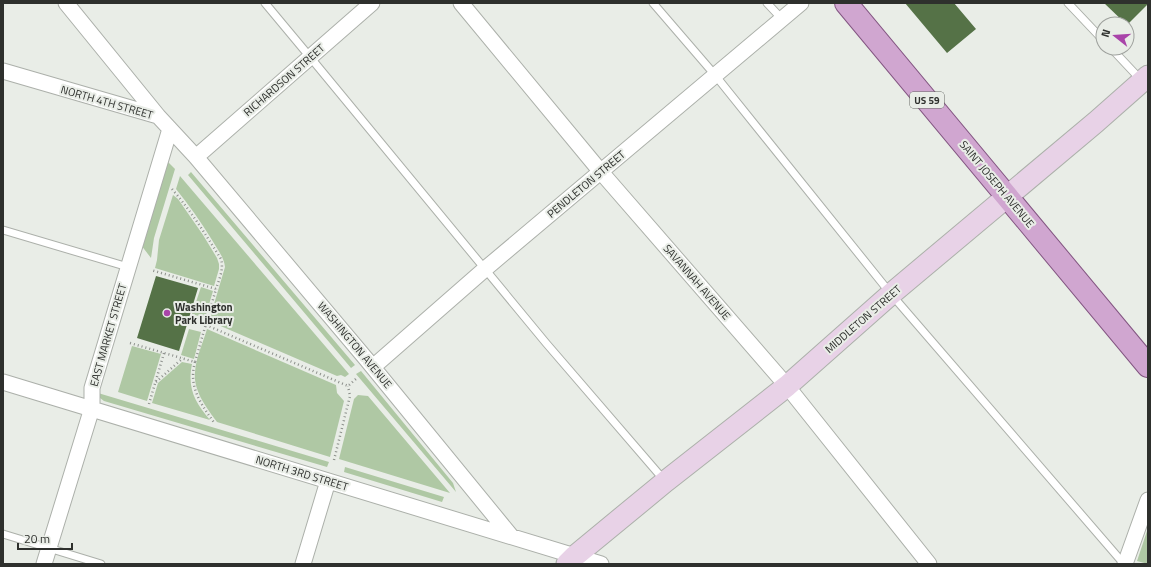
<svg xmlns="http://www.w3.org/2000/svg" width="1151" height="567" viewBox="0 0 1151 567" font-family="'Titillium Web',sans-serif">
<rect width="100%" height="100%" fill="#e9ede7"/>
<path fill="#afc8a4" d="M167,161L175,169L154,238L151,258L141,245Z
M191,172L355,365L351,368L188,175Z
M180,176L349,374L345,377L341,375L337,376L209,321L225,267C224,257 217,249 212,240C201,222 189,205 176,189Z
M173,195L178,199L203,235L217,258L219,264V269L214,286L155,268L157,260L159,240Z
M201,287L213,291L205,318L192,314Z
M189,329L201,332L194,359L181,355Z
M207,329L336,385L337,393L344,401L330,457L217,422C207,408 193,391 195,372C196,357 203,343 207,329Z
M132,346L161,354L147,401L118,392Z
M182,362L192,364C187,389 195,402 210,420L152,403L158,383Z
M361,371L453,483L456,492L356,374Z
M98,393L329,462L327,467L104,401L100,398Z
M358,395L368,396L450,493L339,459L354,399Z
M345,467L444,497L442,502L344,472Z
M1148,528V564L1137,561Z"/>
<path fill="#557247" d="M905,3H954L976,29L947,53Z
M1104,3H1148V4L1127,25Z
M156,276L198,288L179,351L137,338Z"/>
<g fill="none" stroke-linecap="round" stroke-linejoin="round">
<defs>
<path id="lane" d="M265,3L310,57L546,343L664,480
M653,3L715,75L891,294L1124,564
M767,3L782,19
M1068,3L1103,40
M1111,48L1141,80
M3,230L128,267
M3,534L101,564"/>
<path id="street" d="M66,3L158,116
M461,3L601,172L787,386L929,564
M3,71L158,116L196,157L367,360L511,536
M196,157L372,3
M373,367L485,269L801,3
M3,382L601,564
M44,564L92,408V388L170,129
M303,564L328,481
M1125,564L1148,500"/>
<path id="secondary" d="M567,564L575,556L666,481L787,386L891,294L1096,122L1148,76"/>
<path id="primary" d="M846,3L1148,366"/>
</defs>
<use href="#lane" stroke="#acb0aa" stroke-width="9"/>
<use href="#street" stroke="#acb0aa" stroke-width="17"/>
<use href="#secondary" stroke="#acb0aa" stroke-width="23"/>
<use href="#primary" stroke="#835682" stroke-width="24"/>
<path stroke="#8d908c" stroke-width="2.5" stroke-dasharray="1 3" stroke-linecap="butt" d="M172,189C191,211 206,235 221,259C224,269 219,280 216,289
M206,325L348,386L357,378
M130,343L195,362L216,289L151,270
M195,362C188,387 201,404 215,424
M156,382L183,358
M149,404L164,353
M334,460L350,396L348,386"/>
<use href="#lane" stroke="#fff" stroke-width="7"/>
<use href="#street" stroke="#fff" stroke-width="15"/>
<use href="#secondary" stroke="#e8d2e7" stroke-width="21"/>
<use href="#primary" stroke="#d0a6d0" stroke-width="22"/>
</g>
<circle fill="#a944a9" stroke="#e9ede7" stroke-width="1.5" cx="167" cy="313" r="4"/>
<g text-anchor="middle" stroke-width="4" stroke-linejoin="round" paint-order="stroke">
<rect fill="#e9ede7" stroke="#666965" stroke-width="1" x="910" y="92" width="34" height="16" rx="3"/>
<g font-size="10" font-weight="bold" fill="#2e302d">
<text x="927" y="104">US 59</text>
</g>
<g font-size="11" fill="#2e302d" stroke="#e9ede7">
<text transform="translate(284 80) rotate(-41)" y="4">RICHARDSON STREET</text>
<text transform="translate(107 102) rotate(16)" y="4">NORTH 4TH STREET</text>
<text transform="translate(586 184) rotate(-40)" y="4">PENDLETON STREET</text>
<text transform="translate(997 184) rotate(50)" y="4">SAINT JOSEPH AVENUE</text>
<text transform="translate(697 282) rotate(49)" y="4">SAVANNAH AVENUE</text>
<text transform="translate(863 319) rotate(-41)" y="4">MIDDLETON STREET</text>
<text transform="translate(108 335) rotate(-74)" y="4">EAST MARKET STREET</text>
<text transform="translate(355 345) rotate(50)" y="4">WASHINGTON AVENUE</text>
<text transform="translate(302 473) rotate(17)" y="4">NORTH 3RD STREET</text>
</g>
<g font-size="11" font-weight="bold" fill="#2e302d" stroke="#e9ede7" text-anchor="start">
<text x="175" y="311">Washington<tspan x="175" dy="13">Park Library</tspan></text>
</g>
</g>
<rect width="1151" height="567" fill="none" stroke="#2e302d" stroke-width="8"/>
<g transform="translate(1115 36) rotate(287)"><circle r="19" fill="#e9ede7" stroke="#9ea19d"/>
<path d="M0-3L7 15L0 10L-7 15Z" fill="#a944a9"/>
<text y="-6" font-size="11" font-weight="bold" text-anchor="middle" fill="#2e302d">N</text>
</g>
<path d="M18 543v6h54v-6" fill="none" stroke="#2e302d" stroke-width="2"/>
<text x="24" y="543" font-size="12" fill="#2e302d" stroke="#e9ede7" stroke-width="3" paint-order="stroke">20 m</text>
</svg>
